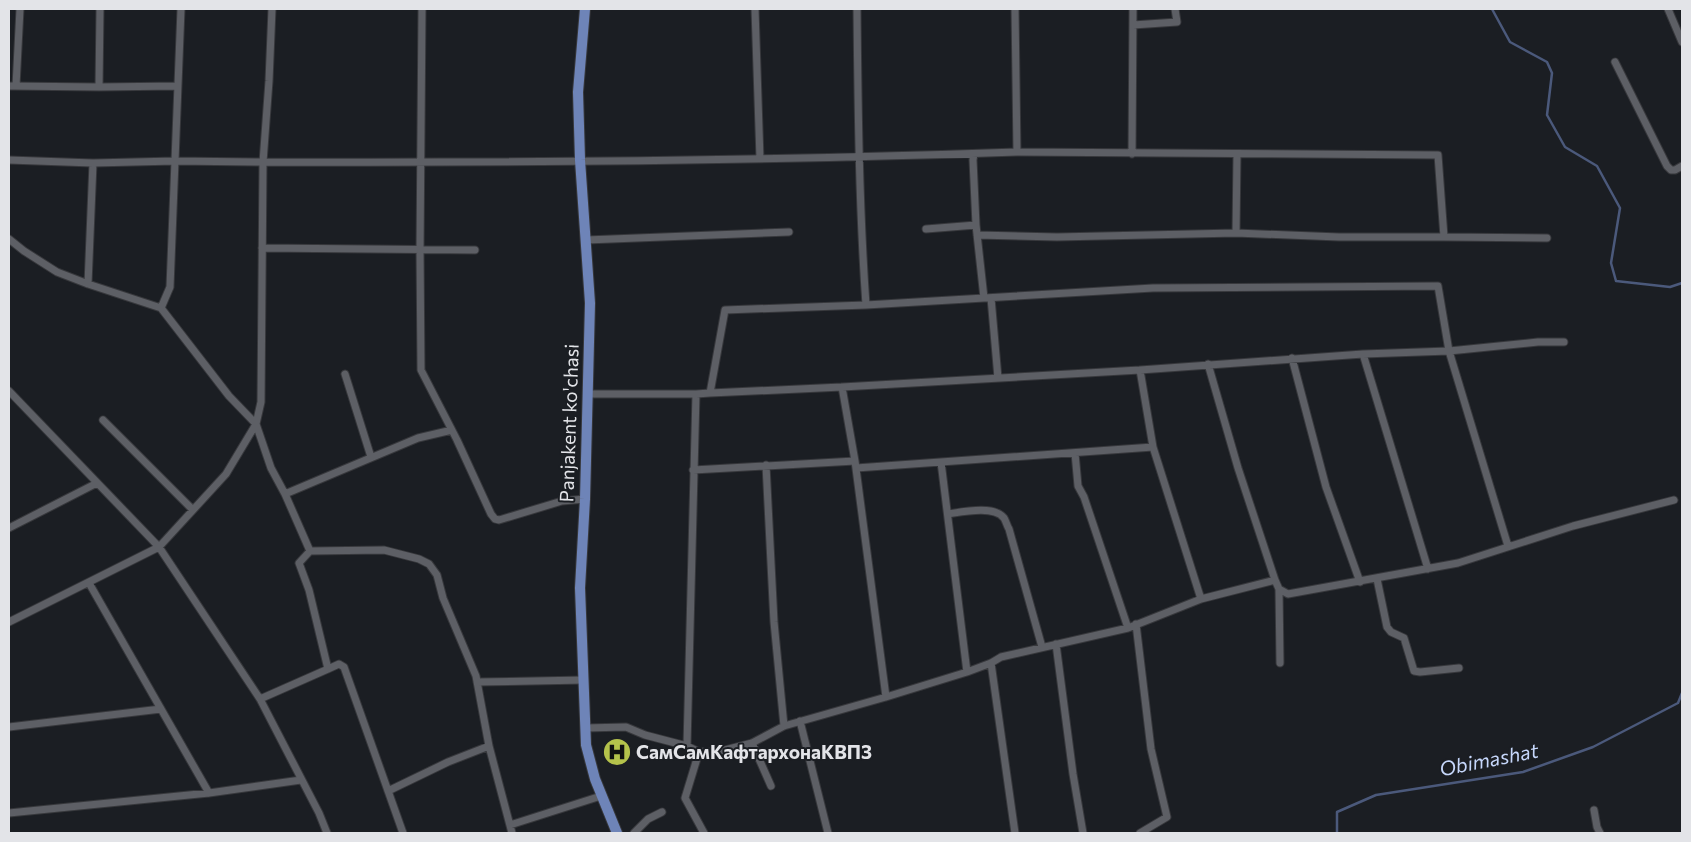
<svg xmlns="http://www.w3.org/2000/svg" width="1691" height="842" viewBox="0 0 1691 842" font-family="Commissioner,sans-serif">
<rect width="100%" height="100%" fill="#1b1e23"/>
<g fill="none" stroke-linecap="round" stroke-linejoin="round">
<path stroke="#4b597b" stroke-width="2.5" d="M1492,9L1510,42L1547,62L1552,73L1547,115L1565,147L1597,166L1620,208L1611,263L1616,281L1670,287L1682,283
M1337,833V812L1376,795L1523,772L1593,747L1678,703L1682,693"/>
<defs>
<path id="street" d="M272,9L269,81L263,162C515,163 766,161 1017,152L1015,9
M422,9L420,250L421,370L457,440L491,514L495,519L499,520L562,501L585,499
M755,9L760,159
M1668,9L1682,42
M1133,25L1177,22L1175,9
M1615,62L1667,166L1671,170H1675L1682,166
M9,86L99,87L178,86
M16,86L20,9
M99,87L100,9
M974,154L973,160L976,225L984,298
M1132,154L1133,9
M9,160L93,163L175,161L263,162L261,402L256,424L226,474L159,547L9,622
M926,229L976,225
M1236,233L1237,155
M977,235L1057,237L1236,233L1339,237H1444L1438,155L1017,152
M1444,237L1547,238
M9,239L24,251L57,272L88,284L161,308L229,396L256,424L271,468L285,494L310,551L384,550L419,559L429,564L437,575L443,598L476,676L489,746L512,833
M586,240L789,232
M262,248L475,250
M88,284L93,163
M991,298L998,378
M866,305L1153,288L1438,286L1449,351L1508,546
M161,308L170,287L181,9
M1363,354L1449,351L1538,342H1564
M1292,358L1326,487L1360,582
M1208,364L1238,468L1275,580L1279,589L1288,594L1458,563L1573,526L1674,500
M1140,370L1153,447L1201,599
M345,374L371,457
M842,387L855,461L886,697
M9,391L159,547L260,699L319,813L327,833
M710,393L842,387L1140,370L1363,354L1428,569
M587,394H696
M103,420L193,510
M1075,453L1078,486L1084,497L1128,628
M941,462L967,672
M766,465L774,622L784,726
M693,470L855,461L856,468L1153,447
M285,494L418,438L452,430
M948,514C962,512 994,505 1004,518C1006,521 1007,526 1009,529L1042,647
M9,528L97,483
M310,551L299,563L309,590L328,669L339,664L344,667L403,833
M1377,579L1387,627L1391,632L1404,638L1414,671L1420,672L1459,668
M89,583L209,793
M1279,589L1280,663
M1136,624L1151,749L1167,817L1140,833
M1056,644L1073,774L1083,833
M991,663L1015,833
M477,682L584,680
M260,699L328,669
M800,721L828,833
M9,727L161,709
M585,728L626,727L645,735L687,746L699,752L721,751L752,743L784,726L886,697L967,672L991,663L1001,657L1128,628L1201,599L1275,580
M752,743L771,786
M687,746L696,394L710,393L725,310L866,305C859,206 858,108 857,9
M699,752L685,798L704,833
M388,791L448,762L489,746
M1594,810L1597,827L1600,833
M9,813L209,793L301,780
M510,825L601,796
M634,833L648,819L662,812"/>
<path id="primary" d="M585,9L578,92L580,160L590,303L585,499L580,588L586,745L595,779L617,833"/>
</defs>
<use href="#street" stroke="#37383c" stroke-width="9"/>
<use href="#primary" stroke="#37383c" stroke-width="12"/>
<use href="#street" stroke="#5d5f65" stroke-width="7"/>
<use href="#primary" stroke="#6e84b8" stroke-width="10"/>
</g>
<defs>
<symbol id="hospital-disc" viewBox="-11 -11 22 22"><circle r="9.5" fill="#b4c24b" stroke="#1b1e23"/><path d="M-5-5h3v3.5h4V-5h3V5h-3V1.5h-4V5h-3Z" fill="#111"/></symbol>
</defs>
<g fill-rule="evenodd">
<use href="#hospital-disc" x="601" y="736" width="32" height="32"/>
</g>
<g text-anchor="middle" stroke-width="4" stroke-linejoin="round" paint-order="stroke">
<g font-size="19" fill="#e3e4e8" stroke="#1b1e23">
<text transform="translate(569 423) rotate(-88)" y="7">Panjakent ko'chasi</text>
</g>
<g font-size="19" font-weight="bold" fill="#e3e4e8" stroke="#1b1e23" text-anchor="start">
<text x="636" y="759">СамСамКафтархонаКВП3</text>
</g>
<g font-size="20" font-style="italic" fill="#c6d7fb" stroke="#1b1e23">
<text transform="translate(1489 760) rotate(-11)" y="7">Obimashat</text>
</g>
</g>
<rect width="1691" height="842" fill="none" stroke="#e3e4e8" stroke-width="20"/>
</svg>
